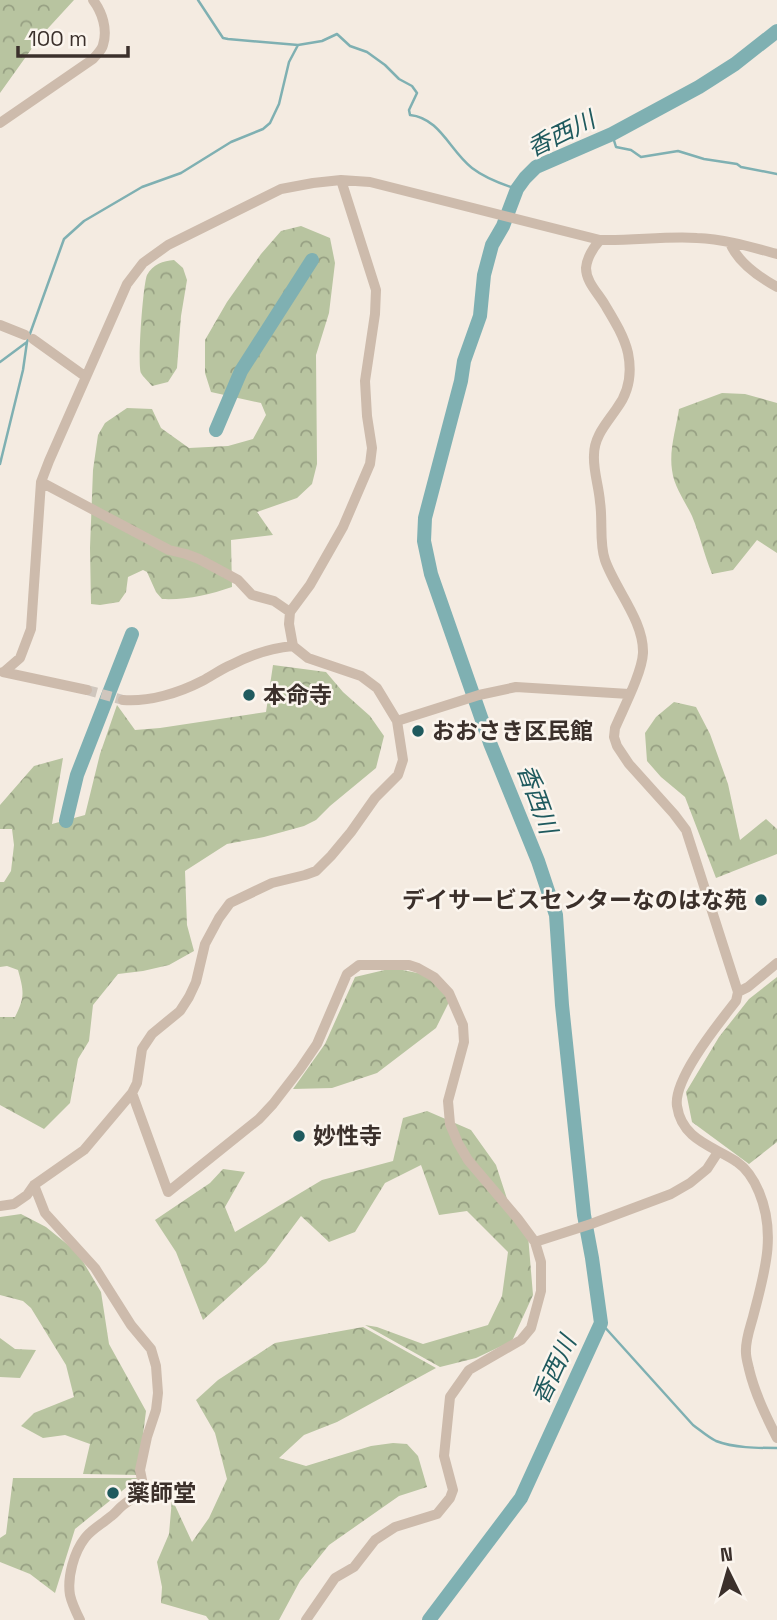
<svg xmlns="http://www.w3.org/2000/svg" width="777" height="1620" viewBox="0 0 777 1620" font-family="'Space Grotesk','Noto Sans JP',sans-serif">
<defs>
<pattern id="forest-crowns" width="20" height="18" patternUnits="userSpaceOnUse" patternTransform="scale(1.75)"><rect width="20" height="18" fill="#b8c4a0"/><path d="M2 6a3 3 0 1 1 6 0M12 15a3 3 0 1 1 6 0" fill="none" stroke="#97a083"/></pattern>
</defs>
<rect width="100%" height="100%" fill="#f4ebe1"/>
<path fill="url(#forest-crowns)" d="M0,0H74L40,37L0,93Z
M301,226L330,238L335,263L329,313L316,355L317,464L312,484L297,498L257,512L273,535L231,540L232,587C209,595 187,600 162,599L156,592L147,572L143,570L128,577L126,592L119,602L100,605L91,604L90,548L93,470L98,435L105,423L127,408L152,409L161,428L189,448L228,446L253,439L266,415L261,403L211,392L205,373V340L227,302L261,254L281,231Z
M174,260L183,268L187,280L181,316L177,368L168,382L152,386C149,382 143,377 141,373C137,365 143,284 147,275C153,264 163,261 174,260Z
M722,393L745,394L777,403V553L757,540L733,570L712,574C704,555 700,535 692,516C685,501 674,487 672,470C669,450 676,429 679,409Z
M273,665L326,672L343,692L370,716L384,736L376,768L330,806L316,820L304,826L264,837L227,844L185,871L187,925L194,951L169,965L143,971L118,974L93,1005L89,1041L78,1059L70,1103L44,1129L0,1105V1017H15C25,997 24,992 18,970L7,966L0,967V882H4L11,871L14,845L12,829H0V805L34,766L63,758L52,824L85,815L100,754L117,705L135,730L160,728L266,712Z
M674,702L696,707L710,734L728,784L740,840L766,819L777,829V854L716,878L685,797L661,777L647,761L645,733L656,717Z
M393,968L432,976L450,1000L436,1028L377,1073L332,1088L293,1089L325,1044L355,977Z
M777,977V1142L749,1164L692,1122L686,1092L719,1037L749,999Z
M427,1111L471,1130L496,1165L510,1208L528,1235L533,1295L512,1341L476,1358L440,1367L365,1325L377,1327L423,1344L488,1325L502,1296L508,1252L467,1211L439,1215L421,1165L385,1183L355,1232L329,1242L301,1216L266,1263L203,1320L176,1252L155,1220L210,1183L223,1169L245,1172L225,1207L235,1232L322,1180L393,1161L403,1118Z
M21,1214L46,1227L78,1253L101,1292L109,1344L146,1411L138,1475L83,1474L90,1444L65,1435L43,1438L21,1426L34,1413L74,1397L66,1365L31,1308L23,1301L0,1295V1217Z
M363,1327L436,1368L337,1422L304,1435L279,1458L306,1466L371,1446L393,1443L407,1444L418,1456L427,1487L399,1496L329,1545L300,1581L279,1620H209L206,1616L161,1603L162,1587L157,1562L169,1534L172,1499L192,1542L209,1518L227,1479L215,1433L196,1400L218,1380L275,1343Z
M0,1338L15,1349L36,1350L20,1378L0,1377Z
M13,1478H138L75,1529L55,1593L30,1574L0,1562V1538L6,1534Z"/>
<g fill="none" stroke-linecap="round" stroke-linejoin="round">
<path stroke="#7fb0b2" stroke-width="2.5" d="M198,0L223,38L228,39L298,45L322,41L337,34L350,46L367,52L385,65L399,79L412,86L417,93L409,110L410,115C440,118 450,151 472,168C485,178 501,184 517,189
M612,134L616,147L631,150L641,157L678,151L704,159L737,164L741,167L777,174
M0,362L27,342
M0,464L23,370L27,342L64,239L84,221L142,187L181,173L231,142L263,129L270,123L279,104L289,62L298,45
M601,1323L693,1425C700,1430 708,1437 716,1441C734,1448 757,1448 777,1448"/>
<path stroke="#7fb0b2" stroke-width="14" d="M216,430L241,371L312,260
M66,821L77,775L132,634
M429,1620L521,1498L601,1323L592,1258L584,1215L562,1005L556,915L538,861L490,743L431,574L424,541L425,518L461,381L464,361L480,316L484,275L492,245L503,226L517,189L525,178L536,167L612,134L699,87L735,64L777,31"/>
<path stroke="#cfc6bd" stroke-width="10" stroke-dasharray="10 5" stroke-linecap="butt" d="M87,690L123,700"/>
<path stroke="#cdbbac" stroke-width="10" d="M0,123L93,59C97,54 102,50 103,45C108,29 102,12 93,0
M600,240C593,248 587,257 586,268C586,282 598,293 605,305C614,320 624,336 628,353C632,373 629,392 617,408C607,423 594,436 594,455C593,470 599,487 600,502C603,521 599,543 605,560C615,589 644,621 643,653C642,673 623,709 615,728L614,737L617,746L629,764L674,814L686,830L738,992L736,1001C719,1023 673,1079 677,1106C682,1140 713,1146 737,1162C747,1169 754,1180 759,1192C777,1235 764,1274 753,1317C750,1328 745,1341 746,1353C746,1358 748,1364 749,1369C755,1394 766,1416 777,1438
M730,243C738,263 759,277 777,287
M0,325L25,335
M33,339L86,377
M41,482L169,550L186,554L199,559L238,580L252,595L274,601L290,612
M5,671L20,658L31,629L41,482L49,461L127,284L143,263L168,245L281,189L313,183L341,180L370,182L600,240C632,241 665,236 697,238C724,239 751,247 777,254
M3,672L87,690
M123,700C149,702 179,693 202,681C212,676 221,669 231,665C250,655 272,648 293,646
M397,721L479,695L516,687L629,694
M738,992L748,987L777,963
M132,1093L168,1192L259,1119L273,1104L300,1069L317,1044L347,974L359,965H409L418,968L434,977L449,993L463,1025L464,1042L448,1101L450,1124L458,1143L468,1160L518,1219L535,1242L541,1262V1291L531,1328L521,1340L469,1370L450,1397L444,1456L453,1490L450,1498L437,1514L395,1527L375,1540L354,1567L335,1578L306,1620
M34,1185L45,1213L95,1268L131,1325L151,1349L156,1366L158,1393L156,1410L147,1437L140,1470L144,1490C137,1496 129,1500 122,1506C118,1509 115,1514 110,1517C102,1524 92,1529 85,1538C74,1552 67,1577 70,1595C72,1604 76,1612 80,1620
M0,1206L14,1204L27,1195L34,1185L84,1150L132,1093L137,1083L142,1049L152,1034L180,1011L189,997L196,982L205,944L219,918L230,903L272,883L305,875L316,871L331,856L351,832L375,798L398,775L403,760L397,721L377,688L361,676L308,658L293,646L289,624L290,612L310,585L343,527L370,464L372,448L367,416L365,381L375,314L376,290L341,180
M535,1242L591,1224L671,1194L690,1183L707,1169L718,1152"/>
</g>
<g fill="#1f5a5e" stroke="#fbf5ee" stroke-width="2.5">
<circle cx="249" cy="695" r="7"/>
<circle cx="418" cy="731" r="7"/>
<circle cx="761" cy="900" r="7"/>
<circle cx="299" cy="1136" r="7"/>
<circle cx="113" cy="1493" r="7"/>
</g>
<g text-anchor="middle" stroke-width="5" stroke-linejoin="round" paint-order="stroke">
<g font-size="23" font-weight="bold" fill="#3b302b" stroke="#fbf5ee" text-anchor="start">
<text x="263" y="703">本命寺</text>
<text x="432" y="739">おおさき区民館</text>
<text x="747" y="908" text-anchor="end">デイサービスセンターなのはな苑</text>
<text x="313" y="1144">妙性寺</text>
<text x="127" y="1501">薬師堂</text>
</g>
<g font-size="24" font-style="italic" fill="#1f5a5e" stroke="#fbf5ee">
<text transform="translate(561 134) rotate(-26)" y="8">香西川</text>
<text transform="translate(537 799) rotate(70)" y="8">香西川</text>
<text transform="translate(554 1370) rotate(-65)" y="8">香西川</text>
</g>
</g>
<g transform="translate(728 1571) rotate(355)" stroke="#fbf5ee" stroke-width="5" paint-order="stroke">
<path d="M0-5L12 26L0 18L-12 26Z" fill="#3b302b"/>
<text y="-10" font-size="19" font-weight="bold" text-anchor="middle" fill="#3b302b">N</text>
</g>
<path d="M18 46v10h110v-10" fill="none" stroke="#3b302b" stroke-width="3.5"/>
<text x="28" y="46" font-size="21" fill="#3b302b" stroke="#fbf5ee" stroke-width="5" paint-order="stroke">100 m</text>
</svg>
